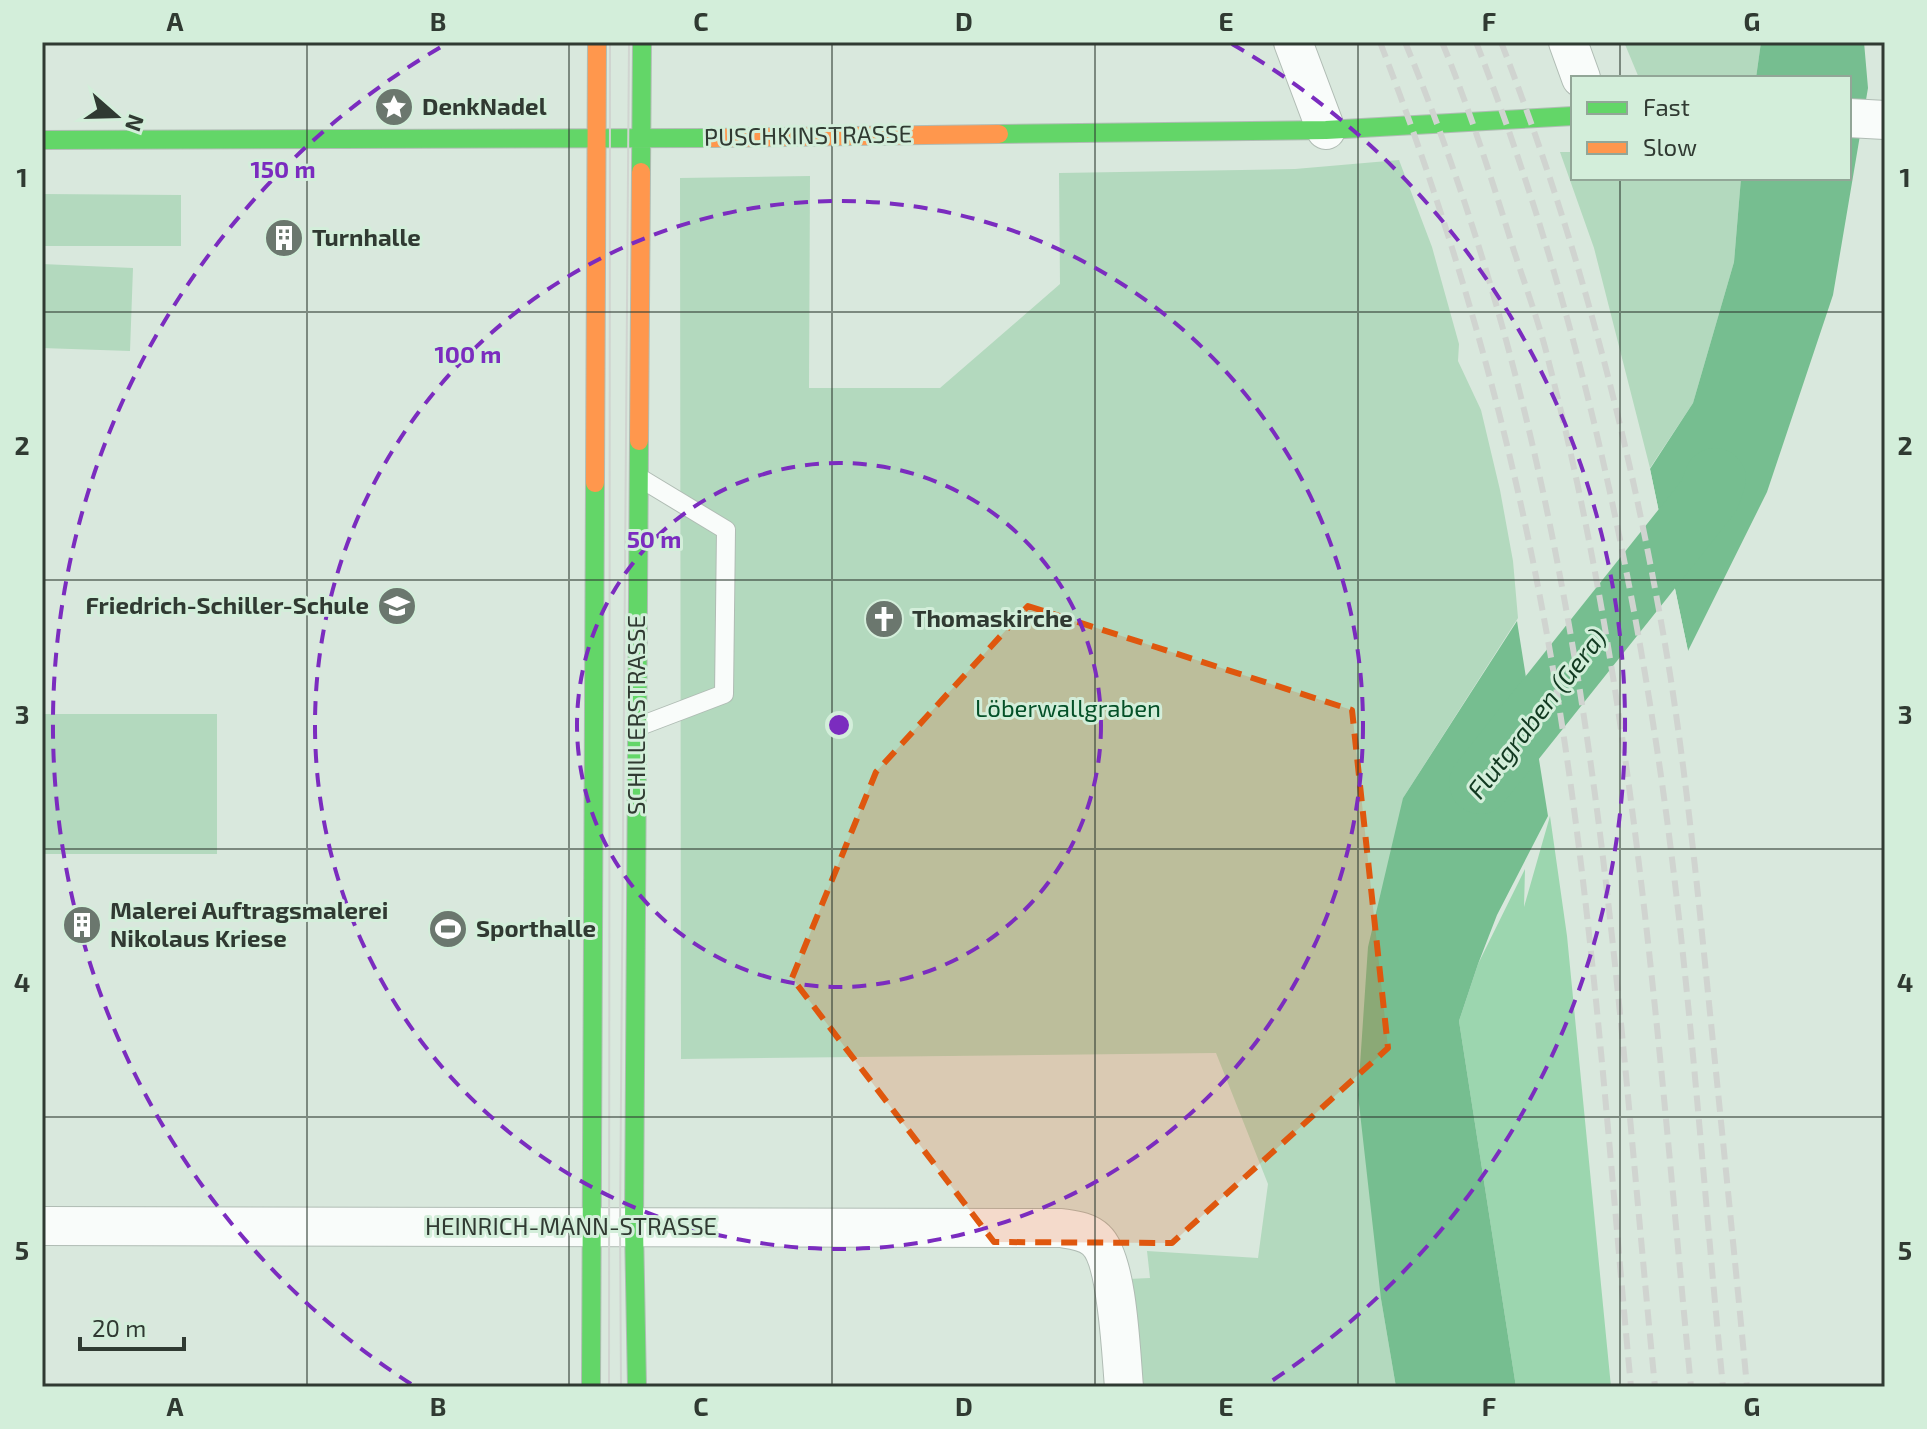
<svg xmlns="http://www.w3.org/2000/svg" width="1927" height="1429" viewBox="0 0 1927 1429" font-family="'Exo 2',sans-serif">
<rect width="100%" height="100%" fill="#d9e8dd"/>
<path fill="#b3d9be" d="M1624,42H1761L1756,78H1639Z
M1560,152H1573V178H1741L1734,262L1693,403L1650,468L1594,248Z
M1399,160L1432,247L1459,344L1458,361L1481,410L1500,490L1513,561L1518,618L1403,798L1381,1299L1396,1387H1141L1128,1279L1150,1278L1147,1251L1258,1258L1268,1184L1216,1053L681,1059L680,178L810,176L809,388H940L1060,284L1059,173L1295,169Z
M42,194L181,195V246H42Z
M42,264L133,268L130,351L42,348Z
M42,714H217V854H42Z"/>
<path fill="#9cd6af" d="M1550,816L1567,936L1611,1387H1516L1459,1021L1478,964L1525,869L1524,907Z"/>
<path fill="#76be90" d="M1761,42H1864L1868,88L1833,295L1767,492L1688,651L1650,469L1693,403L1734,262L1741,178H1849V78H1756Z
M1517,621L1548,816L1497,915L1478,964L1459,1021L1516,1387H1396L1381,1299L1358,1095L1368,947L1403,798Z"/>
<path fill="#d9e8dd" d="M1650,469L1688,651L1686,654L1647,472Z"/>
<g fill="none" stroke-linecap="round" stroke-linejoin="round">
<path stroke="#76be90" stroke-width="62" d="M1480,783L1709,496L1715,479"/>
<defs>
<path id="lane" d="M640,726L724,694L726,530L640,478"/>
<path id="street" d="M1293,42L1326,130
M1568,42L1581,78
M1849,118L1885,120
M42,1226L1061,1228C1074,1230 1087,1231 1096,1240C1118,1260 1121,1355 1124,1387"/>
<path id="fast" d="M999,134L1326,130L1573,116
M42,140L713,138
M641,172L642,42
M591,1387L595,483
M637,1387L634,1227L639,441"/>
<path id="slow" d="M713,138L999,134
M639,441L641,172
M595,483L597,42"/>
</defs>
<use href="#lane" stroke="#b0bcb4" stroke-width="20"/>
<use href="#street" stroke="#b0bcb4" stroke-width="40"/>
<use href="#fast" stroke="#b0bcb4" stroke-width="20"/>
<use href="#slow" stroke="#b0bcb4" stroke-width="20"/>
<use href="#lane" stroke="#f9fcfa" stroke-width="18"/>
<use href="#street" stroke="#f9fcfa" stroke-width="38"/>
<use href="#fast" stroke="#63d668" stroke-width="18"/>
<use href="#slow" stroke="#ff974d" stroke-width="18"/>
<path stroke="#d0d4d0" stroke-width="2" d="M609,1387L610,42
M621,1387L620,1227L629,42"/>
<path stroke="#d0d4d0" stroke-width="6" stroke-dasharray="16 8" stroke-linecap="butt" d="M1380,42C1449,221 1503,404 1539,592C1590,854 1606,1122 1631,1387
M1405,42C1475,211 1525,391 1559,571C1611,840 1628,1115 1655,1387
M1442,42C1470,110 1492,180 1514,251C1526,288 1540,325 1549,363C1635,697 1658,1044 1691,1387
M1476,42C1568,278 1625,527 1661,776C1690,978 1703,1184 1723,1387
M1501,42C1580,245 1635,459 1670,674C1687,783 1698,893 1709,1003C1722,1131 1735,1259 1747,1387"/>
</g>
<path fill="#df570e" fill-opacity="0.2" stroke="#df570e" stroke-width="6" stroke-dasharray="16 10" stroke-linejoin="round" d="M1028,606L1352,710L1388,1048L1172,1243L994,1242L792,978L876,772Z"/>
<path fill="none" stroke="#303a32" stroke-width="2" stroke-opacity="0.55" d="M307,42V1387M569,42V1387M832,42V1387M1095,42V1387M1358,42V1387M1620,42V78M1620,178V1387M42,312H1885M42,580H1885M42,849H1885M42,1117H1885"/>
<g fill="none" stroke="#7b2cbf" stroke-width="4" stroke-dasharray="14 10">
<circle cx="839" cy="725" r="262"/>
<circle cx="839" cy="725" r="524"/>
<path d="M411 1384A786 786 0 0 1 446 44M1232 44A786 786 0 0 1 1267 1384"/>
</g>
<defs>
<symbol id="sight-disc" viewBox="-11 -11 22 22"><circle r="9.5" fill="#6b776e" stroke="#d3eeda"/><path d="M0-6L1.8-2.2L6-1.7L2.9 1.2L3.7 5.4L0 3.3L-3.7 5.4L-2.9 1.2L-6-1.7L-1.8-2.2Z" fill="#fff"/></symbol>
<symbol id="building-disc" viewBox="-11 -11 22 22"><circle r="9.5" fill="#6b776e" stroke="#d3eeda"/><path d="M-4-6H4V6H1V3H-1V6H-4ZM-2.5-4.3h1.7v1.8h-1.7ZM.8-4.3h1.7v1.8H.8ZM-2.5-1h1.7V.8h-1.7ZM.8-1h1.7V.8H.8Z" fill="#fff"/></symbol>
<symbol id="school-disc" viewBox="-11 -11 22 22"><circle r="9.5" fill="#6b776e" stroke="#d3eeda"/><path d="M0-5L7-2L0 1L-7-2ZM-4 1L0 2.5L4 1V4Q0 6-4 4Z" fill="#fff"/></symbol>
<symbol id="church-disc" viewBox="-11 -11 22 22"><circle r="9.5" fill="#6b776e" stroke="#d3eeda"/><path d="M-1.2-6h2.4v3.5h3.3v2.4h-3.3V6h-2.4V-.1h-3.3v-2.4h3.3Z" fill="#fff"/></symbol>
<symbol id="stadium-disc" viewBox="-11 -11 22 22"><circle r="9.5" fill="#6b776e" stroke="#d3eeda"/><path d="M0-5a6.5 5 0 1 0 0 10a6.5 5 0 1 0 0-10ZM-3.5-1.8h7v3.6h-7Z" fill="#fff"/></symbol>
</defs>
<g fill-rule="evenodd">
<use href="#sight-disc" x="372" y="85" width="44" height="44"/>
<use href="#building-disc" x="262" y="216" width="44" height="44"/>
<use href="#school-disc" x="375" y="584" width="44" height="44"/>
<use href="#church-disc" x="862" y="597" width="44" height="44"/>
<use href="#building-disc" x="60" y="903" width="44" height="44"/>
<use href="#stadium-disc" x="426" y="907" width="44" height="44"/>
</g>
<g text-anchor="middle" stroke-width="6" stroke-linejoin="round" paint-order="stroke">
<g font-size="24" font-weight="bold" fill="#303a32" stroke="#d3eeda" text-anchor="start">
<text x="422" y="115">DenkNadel</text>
<text x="312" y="246">Turnhalle</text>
<text x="369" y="614" text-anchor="end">Friedrich-Schiller-Schule</text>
<text x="912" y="627">Thomaskirche</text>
<text x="110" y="919">Malerei Auftragsmalerei<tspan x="110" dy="28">Nikolaus Kriese</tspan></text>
<text x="476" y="937">Sporthalle</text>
</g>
<g font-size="24" fill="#303a32" stroke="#d3eeda">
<text transform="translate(808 136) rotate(-1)" y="8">PUSCHKINSTRASSE</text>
<text transform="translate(637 715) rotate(-90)" y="8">SCHILLERSTRASSE</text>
<text x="571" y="1235">HEINRICH-MANN-STRASSE</text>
</g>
<g font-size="24" fill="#045028" stroke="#d3eeda">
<text x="1068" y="717">Löberwallgraben</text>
</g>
<g font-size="26" font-style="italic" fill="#113920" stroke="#d3eeda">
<text transform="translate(1537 714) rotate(-52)" y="9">Flutgraben (Gera)</text>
</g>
</g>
<circle cx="839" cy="725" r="12" fill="#7b2cbf" stroke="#d3eeda" stroke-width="4"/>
<g font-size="24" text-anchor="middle" font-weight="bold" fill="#7b2cbf" stroke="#d3eeda" stroke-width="6" stroke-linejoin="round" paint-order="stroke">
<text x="283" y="178">150 m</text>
<text x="468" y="363">100 m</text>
<text x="654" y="548">50 m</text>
</g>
<rect width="1927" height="1429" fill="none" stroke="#d3eeda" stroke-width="88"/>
<rect x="1571" y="76" width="280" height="104" fill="#d3eeda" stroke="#92a697" stroke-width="2"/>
<rect x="1587" y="102" width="40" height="12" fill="#63d668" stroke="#92a697" stroke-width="2"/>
<text x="1643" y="116" font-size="24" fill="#303a32">Fast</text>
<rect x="1587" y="142" width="40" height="12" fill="#ff974d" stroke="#92a697" stroke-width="2"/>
<text x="1643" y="156" font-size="24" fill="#303a32">Slow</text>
<g transform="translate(116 116) rotate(110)" stroke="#d3eeda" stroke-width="6" paint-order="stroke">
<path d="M0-6L14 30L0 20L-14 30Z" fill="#303a32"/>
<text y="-12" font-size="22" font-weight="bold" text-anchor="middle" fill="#303a32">N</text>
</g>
<path d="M80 1337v12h104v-12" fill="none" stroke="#303a32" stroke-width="4"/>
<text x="92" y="1337" font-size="24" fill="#303a32" stroke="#d3eeda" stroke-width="6" paint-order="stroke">20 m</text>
<rect x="44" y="44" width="1839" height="1341" fill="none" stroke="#303a32" stroke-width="3"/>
<g font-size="26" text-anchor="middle" font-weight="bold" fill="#303a32">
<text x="175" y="31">A</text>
<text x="438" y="31">B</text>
<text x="701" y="31">C</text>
<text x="964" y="31">D</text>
<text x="1226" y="31">E</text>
<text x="1489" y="31">F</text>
<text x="1752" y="31">G</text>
<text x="22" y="187">1</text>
<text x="1905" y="187">1</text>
<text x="22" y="455">2</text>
<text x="1905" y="455">2</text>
<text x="22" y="724">3</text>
<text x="1905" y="724">3</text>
<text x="22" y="992">4</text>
<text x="1905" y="992">4</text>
<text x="22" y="1260">5</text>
<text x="1905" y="1260">5</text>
<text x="175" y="1416">A</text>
<text x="438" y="1416">B</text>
<text x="701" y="1416">C</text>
<text x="964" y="1416">D</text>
<text x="1226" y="1416">E</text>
<text x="1489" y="1416">F</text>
<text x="1752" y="1416">G</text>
</g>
</svg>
